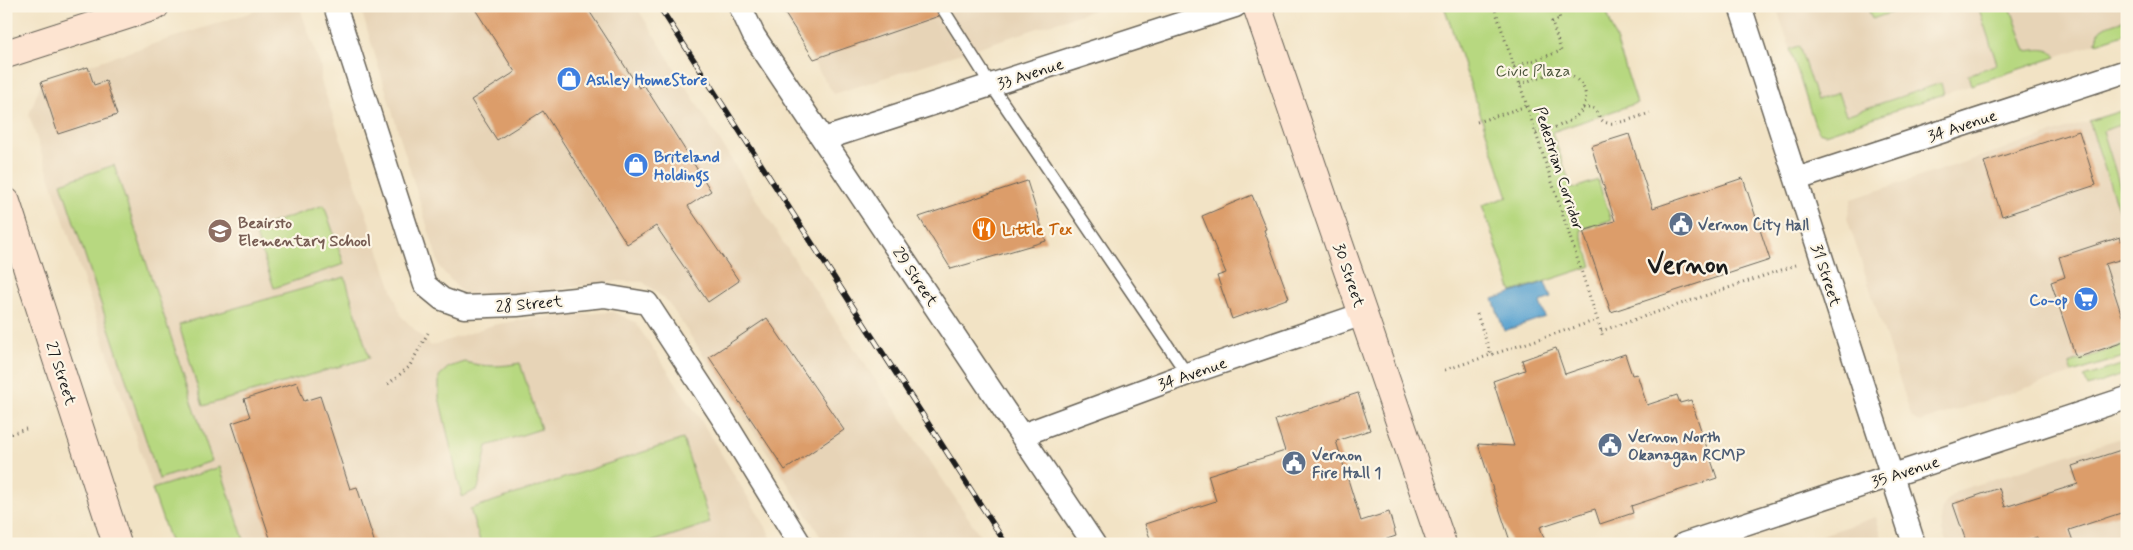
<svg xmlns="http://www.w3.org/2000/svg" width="2133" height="550" viewBox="0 0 2133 550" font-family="Mynerve,sans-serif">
<rect width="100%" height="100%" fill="#fcf5e5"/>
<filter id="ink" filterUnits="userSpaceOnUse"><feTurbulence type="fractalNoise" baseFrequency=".02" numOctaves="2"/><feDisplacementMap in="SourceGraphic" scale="10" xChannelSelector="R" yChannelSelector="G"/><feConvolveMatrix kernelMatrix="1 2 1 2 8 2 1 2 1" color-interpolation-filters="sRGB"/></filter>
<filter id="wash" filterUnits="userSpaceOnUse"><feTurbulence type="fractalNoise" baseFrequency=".0096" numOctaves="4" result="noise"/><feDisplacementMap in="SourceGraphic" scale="20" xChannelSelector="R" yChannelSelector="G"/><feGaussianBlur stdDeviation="1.12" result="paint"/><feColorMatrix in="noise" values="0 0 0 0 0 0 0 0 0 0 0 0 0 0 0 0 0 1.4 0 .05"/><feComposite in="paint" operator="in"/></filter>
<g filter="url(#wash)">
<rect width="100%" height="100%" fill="#f2e3c5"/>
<path fill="#e7d4b7" d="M271,6H299L321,67V81L401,316L431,346L493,325L534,318L613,312L635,322L697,414L766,527L774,544H171L29,115L42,80Z
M360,6H636L782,241L986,544H825L778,468L668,302L643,282L614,281L545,291L467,298L440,268Z
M777,6H1106L834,94Z
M1776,6H2127V33L1825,134L1819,132L1815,125Z
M2127,109V356L1919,422L1912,418L1847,218L1852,199Z
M2127,436V544H1947L1942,531L1941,510L1948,499L1957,491Z
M1876,517L1884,544H1795Z"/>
<path fill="#b7d880" stroke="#6a7a4e" d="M1444,6H1605L1637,103L1552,132L1572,189L1598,180L1611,220L1580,230L1592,266L1512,292L1482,205L1508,197Z
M1867,6H1891L1893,12L1872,19Z
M1978,6H2010L2026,51C2037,50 2049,46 2056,57L1971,85L1968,75L1997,64Z
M2127,19V33L2096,43C2096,26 2113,24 2127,19Z
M1799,46L1817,100L1838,93L1846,115L1941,83L1944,94L1825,134L1819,132L1815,125L1790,49Z
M2127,109V122L2103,131L2127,209V236L2089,121Z
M114,165L212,461L159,479L61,183Z
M324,205L344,264L274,288L254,229Z
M345,277L369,358L203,406L179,324Z
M2127,343V356L2072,373L2069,364Z
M465,362C483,367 502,367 520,363L541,429L487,446L478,489L462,497L439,397V376L449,367Z
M2127,363V373L2088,387L2084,377Z
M683,439L710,523L646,544H481L470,509Z
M220,467L245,543L171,544L152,489Z"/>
<path fill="#59a2d0" stroke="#3a5f76" d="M1545,282L1551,298L1540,302L1545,317L1504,331L1493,299Z"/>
<g id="blocks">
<path fill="#dc9d6a" d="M473,6H586L639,88L644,85L711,191L688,206L739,281L708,302L656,226L627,244L543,111L497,140L471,100L515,72Z
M780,6H934L939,16L814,59Z
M88,67L94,85L106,81L117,115L58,134L41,82Z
M2079,131L2096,185L2002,216L1984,162Z
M1629,134L1653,208L1743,178L1770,260L1611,312L1583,231L1615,221L1591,146Z
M1027,181L1046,241L951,269L919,217Z
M1252,195L1266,229L1264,230L1289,298L1232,319L1217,276L1226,273L1202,216Z
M2120,237L2126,258L2105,264L2122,316L2127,320V341L2076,358L2051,282L2065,277L2059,257Z
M767,318L844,430L785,470L709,357Z
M1556,348L1565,374L1625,354L1632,375L1637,374L1647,405L1677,395L1680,403L1691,400L1717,478L1631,506L1633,513L1600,524L1595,509L1540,527L1546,544H1511L1478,444L1514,446L1493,381L1525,370L1522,360Z
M297,382L304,401L320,396L350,489L357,487L375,544H272L232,423L250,417L244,399Z
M1358,393L1370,430L1336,441L1361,521L1389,512L1396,536L1372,544H1152L1145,524L1216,501L1208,475L1285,451L1275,420Z
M2127,448V511L2069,530L2074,544H2039L2037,537L2016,544H1967L1953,504L1999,488L2005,507L2078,484L2072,466Z"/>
</g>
</g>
<g filter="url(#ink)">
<use href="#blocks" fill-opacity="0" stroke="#676257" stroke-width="1"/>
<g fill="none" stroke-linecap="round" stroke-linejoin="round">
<defs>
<path id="lane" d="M941,6L991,85L1187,374"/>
<path id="street" d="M335,6L425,285L442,299L464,307L517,305L604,296L647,303L723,419L800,544
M740,6L754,36L1094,544
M1740,6L1914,544
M824,139L1235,6
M1797,179L2127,71
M1022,435L1187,374L1363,314
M1684,544L2127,398"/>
<path id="secondary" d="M1257,6L1442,544
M6,54L155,6
M6,202L117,544"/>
</defs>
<use href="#lane" stroke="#676257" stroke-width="14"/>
<use href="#street" stroke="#676257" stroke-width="25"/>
<use href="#secondary" stroke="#676257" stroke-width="30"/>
<path stroke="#676257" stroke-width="3" stroke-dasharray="1 4" stroke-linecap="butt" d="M1494,6L1603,337
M1514,67L1561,51L1552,22L1560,19L1556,6
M1520,84C1533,80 1550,71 1565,74C1587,79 1593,104 1575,117C1564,126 1549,129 1536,133
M1583,108H1593C1597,112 1599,118 1603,121C1611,128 1640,116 1650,113
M1477,122L1527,106
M1477,314L1491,355
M1601,331L1796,265
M1445,370L1597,320
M388,384L409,367L428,333
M6,435L26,429"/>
<use href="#lane" stroke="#fff" stroke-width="11"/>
<use href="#street" stroke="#fff" stroke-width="22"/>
<use href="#secondary" stroke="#fde4d1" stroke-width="28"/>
<defs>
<path id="rail" d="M659,6L1006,544"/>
</defs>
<use href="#rail" stroke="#1c1c1c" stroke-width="5.5"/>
<use href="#rail" stroke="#fcf5e5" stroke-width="4" stroke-dasharray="11" stroke-linecap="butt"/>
</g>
</g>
<defs>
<symbol id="shop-disc" viewBox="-11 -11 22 22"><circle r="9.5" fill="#3f7fe0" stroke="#fcf5e5"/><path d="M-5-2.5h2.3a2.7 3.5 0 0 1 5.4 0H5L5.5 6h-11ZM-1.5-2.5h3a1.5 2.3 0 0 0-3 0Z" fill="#fff"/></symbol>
<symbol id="civic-disc" viewBox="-11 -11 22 22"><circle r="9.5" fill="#5c6f8a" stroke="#fcf5e5"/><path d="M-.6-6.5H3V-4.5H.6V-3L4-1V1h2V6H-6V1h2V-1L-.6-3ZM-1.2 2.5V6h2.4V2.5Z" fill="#fff"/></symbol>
<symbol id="restaurant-disc" viewBox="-11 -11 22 22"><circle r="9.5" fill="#e8710a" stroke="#fcf5e5"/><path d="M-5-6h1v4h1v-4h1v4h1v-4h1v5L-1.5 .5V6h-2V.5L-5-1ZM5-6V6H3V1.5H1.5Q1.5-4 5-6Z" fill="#fff"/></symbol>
<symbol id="school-disc" viewBox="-11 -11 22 22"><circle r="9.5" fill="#8d6e63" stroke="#fcf5e5"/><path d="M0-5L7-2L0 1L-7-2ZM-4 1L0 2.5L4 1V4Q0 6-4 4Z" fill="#fff"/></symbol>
<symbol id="supermarket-disc" viewBox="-11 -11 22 22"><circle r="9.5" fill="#3f7fe0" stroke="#fcf5e5"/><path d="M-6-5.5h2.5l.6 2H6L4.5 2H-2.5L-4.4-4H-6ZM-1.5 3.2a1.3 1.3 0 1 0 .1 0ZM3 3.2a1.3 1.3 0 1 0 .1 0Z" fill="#fff"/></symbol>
</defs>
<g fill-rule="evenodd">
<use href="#shop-disc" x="555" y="65" width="28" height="28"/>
<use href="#shop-disc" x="622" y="151" width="28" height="28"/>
<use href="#civic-disc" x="1667" y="210" width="28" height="28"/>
<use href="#restaurant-disc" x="970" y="215" width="28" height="28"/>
<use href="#school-disc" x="206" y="217" width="28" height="28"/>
<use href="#supermarket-disc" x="2072" y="285" width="28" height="28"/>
<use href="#civic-disc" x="1596" y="431" width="28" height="28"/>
<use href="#civic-disc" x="1280" y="449" width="28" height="28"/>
</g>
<g text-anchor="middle" stroke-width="4.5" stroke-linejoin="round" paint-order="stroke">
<g font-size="16" fill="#4a543a" stroke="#fcf5e5">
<text x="1533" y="76">Civic Plaza</text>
</g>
<g font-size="16" fill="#1c1c1c" stroke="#fcf5e5">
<text transform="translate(1030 73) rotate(-18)" y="6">33 Avenue</text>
<text transform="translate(1962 125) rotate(-18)" y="6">34 Avenue</text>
<text transform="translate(1560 168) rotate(72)" y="6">Pedestrian Corridor</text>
<text transform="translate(1350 275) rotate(71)" y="6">30 Street</text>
<text transform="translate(1827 275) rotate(72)" y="6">31 Street</text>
<text transform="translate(916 276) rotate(56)" y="6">29 Street</text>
<text transform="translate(529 303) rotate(-5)" y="6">28 Street</text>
<text transform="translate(62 373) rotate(72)" y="6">27 Street</text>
<text transform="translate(1192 373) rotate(-19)" y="6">34 Avenue</text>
<text transform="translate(1905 471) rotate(-18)" y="6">35 Avenue</text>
</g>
<g font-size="16" font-weight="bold" fill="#366cbe" stroke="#fcf5e5" text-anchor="start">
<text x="586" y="85">Ashley HomeStore</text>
<text x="654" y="162">Briteland<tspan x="654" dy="18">Holdings</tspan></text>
<text x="2068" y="305" text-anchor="end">Co-op</text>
</g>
<g font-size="16" font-weight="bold" fill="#785e54" stroke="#fcf5e5" text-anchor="start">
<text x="238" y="228">Beairsto<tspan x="238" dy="18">Elementary School</tspan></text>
</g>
<g font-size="16" font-weight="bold" fill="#4e5e75" stroke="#fcf5e5" text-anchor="start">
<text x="1698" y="230">Vernon City Hall</text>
<text x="1628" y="442">Vernon North<tspan x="1628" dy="18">Okanagan RCMP</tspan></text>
<text x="1312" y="460">Vernon<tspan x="1312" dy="18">Fire Hall 1</tspan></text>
</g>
<g font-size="16" font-weight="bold" fill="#c56008" stroke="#fcf5e5" text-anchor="start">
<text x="1002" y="235">Little Tex</text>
</g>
<g font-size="26" font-weight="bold" fill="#1c1c1c" stroke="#fcf5e5">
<text x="1688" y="273">Vernon</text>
</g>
</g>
<rect width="2133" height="550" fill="none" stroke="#fcf5e5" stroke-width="25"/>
</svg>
